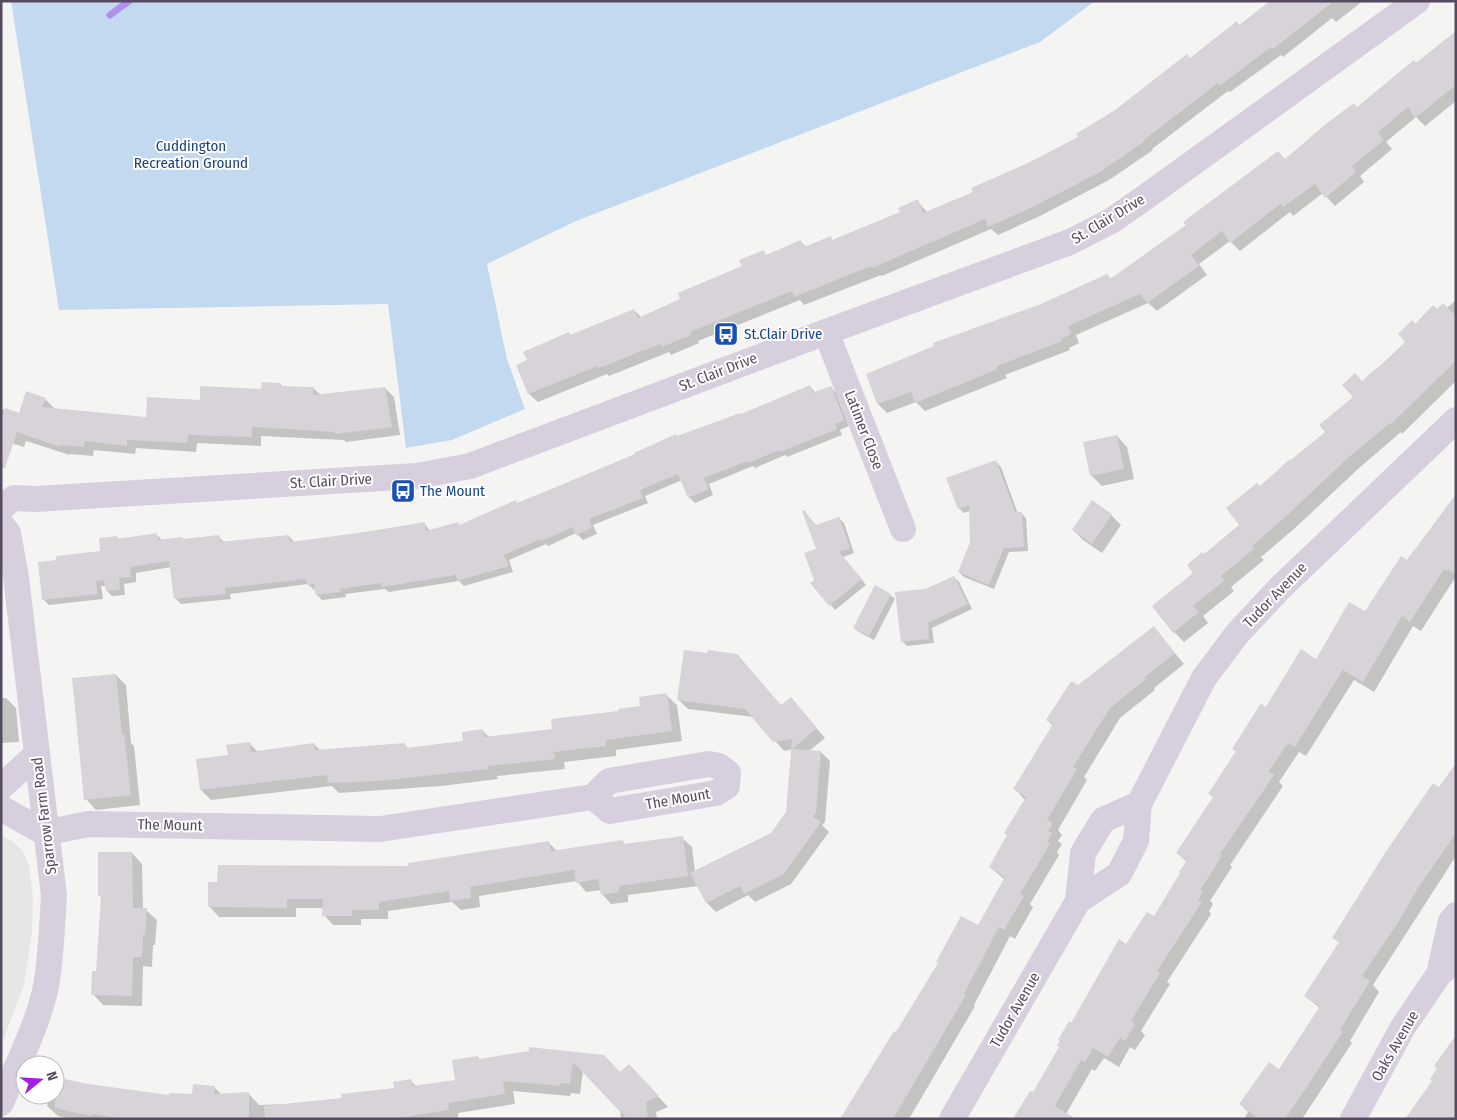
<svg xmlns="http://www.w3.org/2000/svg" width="1457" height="1120" viewBox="0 0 1457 1120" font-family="'Fira Sans Condensed',sans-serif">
<rect width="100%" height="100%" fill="#f4f5f3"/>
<path fill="#e6e6e5" d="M1,835L11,840L22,850L29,865L33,896L32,933L24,985L1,1046Z"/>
<path fill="#c3d9f0" d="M11,1H1095L1040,42L576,221L487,264L507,359L525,409L452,440L406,448L388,304L59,310Z"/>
<path fill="#0003" d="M1272,1H1363L1336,22L1332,18L1283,57L1281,55L1230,92L1228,91L1152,149L1153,150L1109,180L1040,216L998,235L991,229L882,276L881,275L804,305L800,300L698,341L699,343L671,355L669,352L609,376L607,374L538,402L529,394L517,366L571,336L634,310L641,317L682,300L743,267L763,252L767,256L801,242L806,247L830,238L834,241L901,213L917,201L928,213L975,193L1079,138L1190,59L1237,23L1240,26Z
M1456,32V101L1425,126L1416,117L1386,142L1392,149L1360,176L1364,182L1335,206L1323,193L1293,216L1290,212L1240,251L1230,241L1199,264L1207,275L1157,311L1148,303L1076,335L1079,343L1069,348L1070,350L1005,375L1007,378L925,411L916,402L887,413L878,404L867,375L1041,305L1107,275L1112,280L1357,109Z
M1456,300V381L1402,434L1401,432L1358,469L1294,529L1261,557L1264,560L1231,587L1234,591L1203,616L1208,623L1184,642L1174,632L1195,573L1204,556L1241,525L1260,488L1327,433L1355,397L1362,382L1407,342L1415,325L1437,311L1447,308Z
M280,384L283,387L313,388L321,395L385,388L394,397L400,435L346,442L344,440L261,436V446L197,443L196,452L136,448L135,454L94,450L93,456L70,454V455L26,441L24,447L1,440V409L19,415L45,399L54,408V409L147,418L201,402L262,390Z
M810,387L815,392L831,387L836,393L849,426L840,430L842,435L787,457L785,455L755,468L753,466L709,484L713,495L695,503L689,497L682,480L645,496L648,503L593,525L597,534L583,540L576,533L548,546L546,544L509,560L513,572L464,586L459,581L389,592L385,589L345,594L346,597L322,600L317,595L316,590H314L308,584L230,594L231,599L181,604L175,598L171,567L136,573V582L124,584L125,595L112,596L107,591L106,586H101L103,599L49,605L43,599L102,553L117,537L119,540L156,534L162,540L182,538L184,540L218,536L224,542L289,536L295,543L424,523L430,531L457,523L460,526L516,502L518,504L678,438L741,415Z
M1117,436L1127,447L1134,479L1102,486L1091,475Z
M996,462L1001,467L1018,514L1021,513L1026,518L1028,551L1009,552L994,589L964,577L959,572L972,542L970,511L964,513L959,508Z
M1456,497V579L1455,578L1421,631L1413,626L1374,692L1354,680L1306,756L1299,752L1279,782L1283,786L1230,865L1232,867L1210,901L1213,904L1209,911L1211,914L1167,982L1170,984L1141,1031L1145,1035L1135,1050L1130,1047L1119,1067L1104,1058L1095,1071L1092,1069L1066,1114L1033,1094L1061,1047L1071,1024L1127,945L1154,918L1187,862L1177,853L1214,797L1266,708L1366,613Z
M1111,515L1121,525L1102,553L1083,540L1073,530Z
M839,518L844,523L854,553L843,557L866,585L835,610L812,583L815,580L817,526Z
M954,577L959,582L972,609L932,628L934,643L907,646L902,641Z
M890,595L895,599L874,640L859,632L854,628Z
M1154,628L1184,664L1154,688L1155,690L1120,718L1084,777L1087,780L1058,830L1062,835L1058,841L1062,844L1057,852L1059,855L1030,904L1033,907L1015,939L1010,936L974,1005L975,1006L909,1119H842L896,1034L978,927L1005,880L990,867L1009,836L1025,800L1015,789L1053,726L1047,720L1078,687Z
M116,675L126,685L131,743L134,746L140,805L96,810L86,799Z
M666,695L677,705L682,741L616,750V756L564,762L565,769L497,776L498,779L441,786L339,793L332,786L211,800L201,790L229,756L249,743L258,752L314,744L321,751L405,745L409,749L465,742L482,730L489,737L553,731L642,707Z
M1,698H6L16,708L19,742L1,743Z
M678,699L799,708L825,738L809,751L821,752L830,761L825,822L822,825L829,832L791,884L755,902L748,895L716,912L707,903L698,886L628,895V902L611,904L602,894L601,890L586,892L577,881L479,896L480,907L461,910L452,902L388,911V919H361V925H333L324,915V908H296V917H219L210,907L410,867L549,843L557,851L623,842L626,845L682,838L692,847L695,872L772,834L788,812L793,749L784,751L754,717L688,709Z
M1456,765V856L1373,985L1379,992L1350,1041L1352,1043L1302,1119H1244L1248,1112L1240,1104L1279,1070L1320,1008L1305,996L1340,943L1334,938Z
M132,853L142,864L143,909L146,910L157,920L155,945H153L152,967L143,966L142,1006L103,1005L93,994L97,972L102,898L100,896Z
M530,1049L620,1073L639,1076L668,1107L656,1112L657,1119H621L620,1108L583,1071L580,1094L571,1093L570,1096L513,1091L515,1104L458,1113V1119H71L58,1116L47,1106L50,1095H55V1078L87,1085L170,1097L193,1096L214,1087L222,1095L248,1093L259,1105L289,1104L343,1099L395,1089L410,1080L417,1087L457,1081L478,1057L481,1060L530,1052Z"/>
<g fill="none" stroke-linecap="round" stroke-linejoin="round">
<path stroke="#ae91ec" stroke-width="7" d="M110,15L129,1"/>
</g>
<path fill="#d8d2d9" d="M1270,1H1334L1273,49L1271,47L1234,75L1220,85L1218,83L1144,140L1145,141L1100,172L1031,208L988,227L985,219L872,268L871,266L794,297L792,291L690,332L691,335L662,347L660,344L599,368L598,366L528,394L516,365L527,360L523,352L569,332L570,335L634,309L638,318L680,299L678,293L742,266L739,260L764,250L766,255L801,240L804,247L831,236L832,240L900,212L898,208L918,199L923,213L973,192L971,188L1028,163L1078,137L1076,134L1115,110L1187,54L1190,58L1237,21L1239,25Z
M1456,31V85L1415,118L1408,107L1378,132L1384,140L1352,166L1356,172L1325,198L1315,184L1283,207L1280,204L1230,243L1222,231L1191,255L1199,266L1147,303L1140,294L1068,326L1071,334L1061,339L1062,341L997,366L998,369L915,403L911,392L877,404L866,374L934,346L933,343L1041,304L1107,274L1110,279L1186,225L1183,222L1278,151L1285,159L1327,123L1354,103L1357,107L1414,60L1416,63Z
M1443,303L1456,316V361L1391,424L1390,423L1348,458L1283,519L1252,546L1254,549L1221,576L1225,580L1193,606L1199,612L1173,633L1152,606L1193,573L1187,565L1202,552L1204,554L1239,525L1226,508L1257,483L1260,486L1290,459L1291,460L1325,432L1319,425L1353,397L1342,385L1355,373L1362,381L1375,369L1376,370L1405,342L1398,334L1412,320L1415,324L1433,305L1437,309Z
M262,382L280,383V386L314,387L313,395L385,387L392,427L335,434V432L252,427V437L188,435L187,443L127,440V446L85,441L84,447L61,445L60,447L17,432L5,468H1V419L5,408L19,413L26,391L46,398L42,407L146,417L147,397L200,400V386L261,389Z
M810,385L813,393L831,386L844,420L835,424L837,429L780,452L779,450L748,463L747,461L704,478L709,489L688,498L678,474L640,490L643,498L589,519L592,528L576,535L573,527L541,541L540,539L504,555L509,566L457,581L456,575L382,587L381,583L340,589L341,592L315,595L314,584L307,585L306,579L225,588L226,594L174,599L169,561L130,567L131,577L119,578L120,590L106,591L104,580L96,581L98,594L42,600L38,562L56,560V556L100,551L99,538L117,536V539L157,533L158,540L182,537L183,539L219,535L220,542L289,535L290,542L373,531L425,522L426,531L458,522L459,525L516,500L517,503L549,490L635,454L634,453L676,434L677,436L740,413L741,414Z
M1117,435L1124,469L1090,476L1083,442Z
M996,460L1015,512H1022L1024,547L1004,548L989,585L958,572L970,542L969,505L958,509L946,478Z
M1456,494V575L1448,569L1447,571L1444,569L1410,622L1402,616L1363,682L1343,670L1295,747L1288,743L1269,771L1274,775L1220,854L1222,856L1200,890L1203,892L1198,900L1202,902L1157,971L1160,973L1131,1021L1135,1024L1125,1041L1120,1038L1108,1057L1093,1048L1085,1062L1081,1060L1055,1106L1076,1119H1013L1030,1091L1033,1092L1059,1047L1057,1045L1060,1041L1058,1040L1069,1021L1071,1023L1119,939L1126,944L1147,912L1154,916L1180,873L1179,872L1187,860L1176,853L1213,797L1208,794L1236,751L1232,749L1261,703L1266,707L1301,649L1316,659L1349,602L1365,611L1401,556L1407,560Z
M1092,500L1112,514L1092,544L1072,530Z
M804,510L816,525L839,517L850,548L839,552L862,579L829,606L810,583L814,580L804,553L816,549L802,511Z
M954,576L968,604L928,623L929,639L901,642L895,592L925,589Z
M875,585L891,594L869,636L853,628Z
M1154,626L1175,653L1144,678L1146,679L1110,708L1073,767L1077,769L1047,820L1053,823L1048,831L1052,833L1047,842L1050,844L1020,894L1024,896L1004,930L999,927L964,994L966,995L893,1119H840L894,1031L896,1032L938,963L936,962L961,916L978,925L1005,877L989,867L1007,835L1004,833L1026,797L1013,789L1053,724L1046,720L1071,681L1078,685Z
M684,650L707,653L708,650L737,654L781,705L791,697L817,728L792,749L821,751L816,813L813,817L821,822L784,874L744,894L740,886L706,903L690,873L771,833L786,812L792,739L773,742L745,709L677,700Z
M116,674L122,735L124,734L131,795L84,800L72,678Z
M667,693L672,731L606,740V746L554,752L555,759L488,766V769L379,781L328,783L327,775L200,790L196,759L228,755L226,745L250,742L251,752L314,743L315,750L405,743L406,748L463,741L462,732L483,729L484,737L552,729L551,719L618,711V709L640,706L639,697Z
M1456,763V833L1418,888L1399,921L1362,976L1370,981L1340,1030L1343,1032L1306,1088L1285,1119H1259L1239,1104L1269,1062L1279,1069L1320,1006L1304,996L1339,942L1332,938L1385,853L1433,783L1439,787Z
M683,836L688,876L619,886V892L601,895L598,879L576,883L574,870L470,887L471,898L450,901L449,891L379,902V910H352V916H322L323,899H287V908L208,907V882H217L218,865L408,866V863L549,841L551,851L623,840L624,844Z
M98,852H132L133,908H147L145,935H143L142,957H133L132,996L91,995L92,971H96L101,896H98Z
M1456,1035V1119H1405L1432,1081L1430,1079L1437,1068L1434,1066Z
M529,1047L604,1055L620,1072L629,1064L659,1096L646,1102L648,1119H627L573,1062L570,1084L560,1083V1086L503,1081L505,1094L448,1103L449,1110L392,1119H265L264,1106L342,1098L341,1094L394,1088L393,1082L411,1079L412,1086L455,1080L452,1060L478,1056L479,1059L529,1051Z
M55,1077L88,1084L169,1095V1093L192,1094L193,1084L215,1086L214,1094L249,1092V1119H125L92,1114L91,1116L55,1108Z"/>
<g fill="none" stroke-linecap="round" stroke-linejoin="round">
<path stroke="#d8cfde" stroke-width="26" d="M826,332L903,529
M1,508L14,498L36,499L417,476L470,466L826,332L1070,242L1111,221L1147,196L1417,1
M1,524L8,533L16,577L54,896C52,925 51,963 45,991C36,1029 16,1067 1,1103
M1,787L37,754
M1,808L45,833L88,824L380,829L593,797L609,781L709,764L719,766L728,773L727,786L716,793L610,811L593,797
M1078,901L1119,874L1136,841L1139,804L1204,678L1237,634L1280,588L1456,420
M1439,974L1451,921L1456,915
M952,1119L1078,901L1083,853L1103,820L1139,804
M1353,1119L1403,1027L1439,974L1456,960"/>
</g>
<defs>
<symbol id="bus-square" viewBox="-11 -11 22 22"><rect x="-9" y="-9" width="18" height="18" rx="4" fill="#1a4fb4" stroke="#fff"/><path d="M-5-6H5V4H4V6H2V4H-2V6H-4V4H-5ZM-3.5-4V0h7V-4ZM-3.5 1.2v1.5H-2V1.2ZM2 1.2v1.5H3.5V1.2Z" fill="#fff"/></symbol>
</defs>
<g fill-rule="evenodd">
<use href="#bus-square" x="712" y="320" width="28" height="28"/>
<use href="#bus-square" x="389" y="477" width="28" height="28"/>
</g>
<g text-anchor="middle" stroke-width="4" stroke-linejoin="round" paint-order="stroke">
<g font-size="15" fill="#194283" stroke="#fff">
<text x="191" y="151">Cuddington<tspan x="191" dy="17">Recreation Ground</tspan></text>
</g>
<g font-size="15" fill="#574a60" stroke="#fff">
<text transform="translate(1108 219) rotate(-31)" y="5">St. Clair Drive</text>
<text transform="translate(718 372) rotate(-21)" y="5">St. Clair Drive</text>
<text transform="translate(864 430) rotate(69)" y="5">Latimer Close</text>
<text transform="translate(331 481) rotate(-3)" y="5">St. Clair Drive</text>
<text transform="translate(1275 595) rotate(-46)" y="5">Tudor Avenue</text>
<text transform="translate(678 799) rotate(-10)" y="5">The Mount</text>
<text transform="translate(44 816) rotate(-97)" y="5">Sparrow Farm Road</text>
<text transform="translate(170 825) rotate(1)" y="5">The Mount</text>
<text transform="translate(1015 1010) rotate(-60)" y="5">Tudor Avenue</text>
<text transform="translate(1395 1046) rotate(-60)" y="5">Oaks Avenue</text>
</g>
<g font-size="15" fill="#164399" stroke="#fff" text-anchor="start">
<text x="744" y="339">St.Clair Drive</text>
<text x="420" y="496">The Mount</text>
</g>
</g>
<rect width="1457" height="1120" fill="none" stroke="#574a60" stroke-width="5"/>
<g transform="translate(40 1080) rotate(72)"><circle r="24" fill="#ffffff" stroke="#bcb7bf"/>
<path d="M0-4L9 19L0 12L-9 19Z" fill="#a41ee3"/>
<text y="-8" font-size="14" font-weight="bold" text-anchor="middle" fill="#574a60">N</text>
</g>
</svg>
